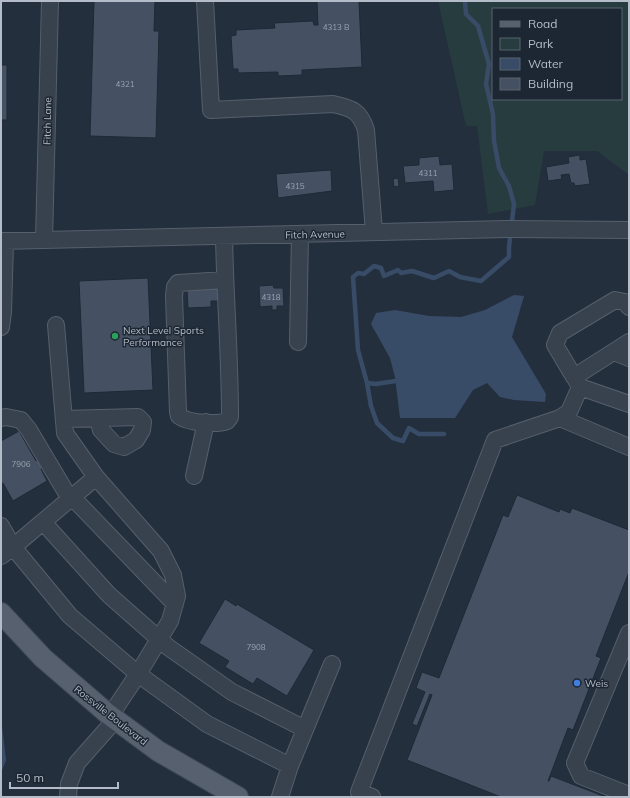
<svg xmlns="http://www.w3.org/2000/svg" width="630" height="798" viewBox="0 0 630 798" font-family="Mulish,sans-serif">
<rect width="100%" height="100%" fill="#242f3e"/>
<path fill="#263c3f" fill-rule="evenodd" d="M438,1H629V175L597,151H544L535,205L488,214L477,126H466ZM493,9H621V99H493Z"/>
<path fill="#394c67" d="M514,295L524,296L512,337L546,394L545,402L514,400L500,397L487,383L473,390L455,418H400L395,377L390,358L371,324L376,313L395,310L429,316L461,317L485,310Z
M1,717L6,760L1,773Z"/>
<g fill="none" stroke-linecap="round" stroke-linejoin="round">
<path stroke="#394c67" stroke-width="4.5" d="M367,383L376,384L402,380
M444,434H419L409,428L403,441L393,438L377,423L371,406L367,383L358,350L353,277L358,273L364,274L374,266L381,268L384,276L398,270L401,273L412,271L434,278L449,271L460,277L481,281L509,257V247L514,204L509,186L499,168L494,141L493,114L486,84L489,64L478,26L466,14L465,1"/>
</g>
<path fill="#455162" stroke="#1f2835" d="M94,1H155L154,31H159L156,138L90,136Z
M317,1H359L362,67L302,70V75L278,76V72L238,73V69H233L231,36L236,35V30L275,28L274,23L313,21L314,25H318Z
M1,65H7V120H1Z
M580,155V160L586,159L590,184L575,186L574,183H571L569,174L561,175L562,179L548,181L546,167L569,163L568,157Z
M439,156L440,165L452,164L454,190L434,192L433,181L405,183L403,166L419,165V158Z
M331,170L332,191L278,198L276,174Z
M398,178L399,186L394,187L393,179Z
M148,278L153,390L84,393L79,281Z
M273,285L274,288H283L284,306H277V310H272V306L260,307L259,286Z
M219,288L220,301H211V307L188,308L187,290Z
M19,431L36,461L38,459L43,468L41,469L47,481L13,501L3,483L1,484V441Z
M517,495L559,512L560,509L570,513L572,508L629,530V572L596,656L601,658L573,730L568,728L548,781H549L551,776L606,797H501L407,760L432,695L430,694L417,726L412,724L425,692L416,688L422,672L439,678L503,515L508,517Z
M225,599L236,606L237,604L314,650L287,696L257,678L253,684L225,667L229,661L199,643Z"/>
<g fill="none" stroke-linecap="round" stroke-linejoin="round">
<defs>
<path id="minor" d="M205,1L211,110L333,104C352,108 360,111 366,130L374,232
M224,236C225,296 230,356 230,417L227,421C216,425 188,423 179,416L178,412L174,296L175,287L178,283L225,280
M44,240L50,1
M1,241L506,229L629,230
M629,307L625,302L615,300L560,333L555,345L574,377L629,342
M1,327L3,312L5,241
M298,342L300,234
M614,352L629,358
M575,378L580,387L629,404
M1,418L6,417L21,420L29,430L70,499
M560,418L629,447
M64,419L138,417L143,422L142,430L136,440L124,447L114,444L101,430L98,418
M194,476L206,422
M96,477L161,551L173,575L177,596L170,621L138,674L207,724L290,766L280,797
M72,497L175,604
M43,522L109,595L168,647L232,692L305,729
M1,526L13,547L96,477L65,433L56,325
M1,556L13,547L70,616L138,674L110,716
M629,633L575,763L581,776L629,795
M290,766L332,664
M68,797L69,784L77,763L115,720
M372,797L359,792L495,440L560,418L569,412L580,387"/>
<path id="major" d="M1,613L43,658L108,714L158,751L238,797"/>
</defs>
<use href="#minor" stroke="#565f6c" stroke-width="18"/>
<use href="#major" stroke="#414a57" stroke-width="22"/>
<use href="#minor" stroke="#38414e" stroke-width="16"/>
<use href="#major" stroke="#56606e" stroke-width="20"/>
</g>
<circle fill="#2e9e5b" stroke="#1d2633" stroke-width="1.5" cx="115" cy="336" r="4"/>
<circle fill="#3f7fe0" stroke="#1d2633" stroke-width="1.5" cx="577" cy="683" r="4"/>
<g text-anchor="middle" stroke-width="3" stroke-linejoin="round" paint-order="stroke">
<g font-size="8" fill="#98a1af">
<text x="336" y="30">4313 B</text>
<text x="125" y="87">4321</text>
<text x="428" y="176">4311</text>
<text x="295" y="189">4315</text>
<text x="271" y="300">4318</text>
<text x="21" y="467">7906</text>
<text x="256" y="650">7908</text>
</g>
<g font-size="10" fill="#b4bcc9" stroke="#1d2633">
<text transform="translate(47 121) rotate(-89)" y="4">Fitch Lane</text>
<text transform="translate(315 234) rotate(-1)" y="4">Fitch Avenue</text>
<text transform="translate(111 715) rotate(38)" y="4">Rossville Boulevard</text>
</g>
<g font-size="10" fill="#b4bcc9" stroke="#1d2633" text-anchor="start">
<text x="123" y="334">Next Level Sports<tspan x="123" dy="12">Performance</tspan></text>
<text x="585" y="687">Weis</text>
</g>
</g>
<rect width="630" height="798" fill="none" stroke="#b4bcc9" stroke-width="4"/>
<rect x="492" y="8" width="130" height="92" fill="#1d2633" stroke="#59626f"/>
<rect x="500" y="21" width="20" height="6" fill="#56606e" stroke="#59626f"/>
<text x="528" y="28" font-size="12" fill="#b4bcc9">Road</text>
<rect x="500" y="38" width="20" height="12" fill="#263c3f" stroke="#59626f"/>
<text x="528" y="48" font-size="12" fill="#b4bcc9">Park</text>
<rect x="500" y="58" width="20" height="12" fill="#394c67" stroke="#59626f"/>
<text x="528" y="68" font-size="12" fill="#b4bcc9">Water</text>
<rect x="500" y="78" width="20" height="12" fill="#455162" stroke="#59626f"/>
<text x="528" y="88" font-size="12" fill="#b4bcc9">Building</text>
<path d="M10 782v6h108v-6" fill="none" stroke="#b4bcc9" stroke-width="2"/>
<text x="16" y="782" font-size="12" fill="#b4bcc9" stroke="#1d2633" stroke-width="3" paint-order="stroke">50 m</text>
</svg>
